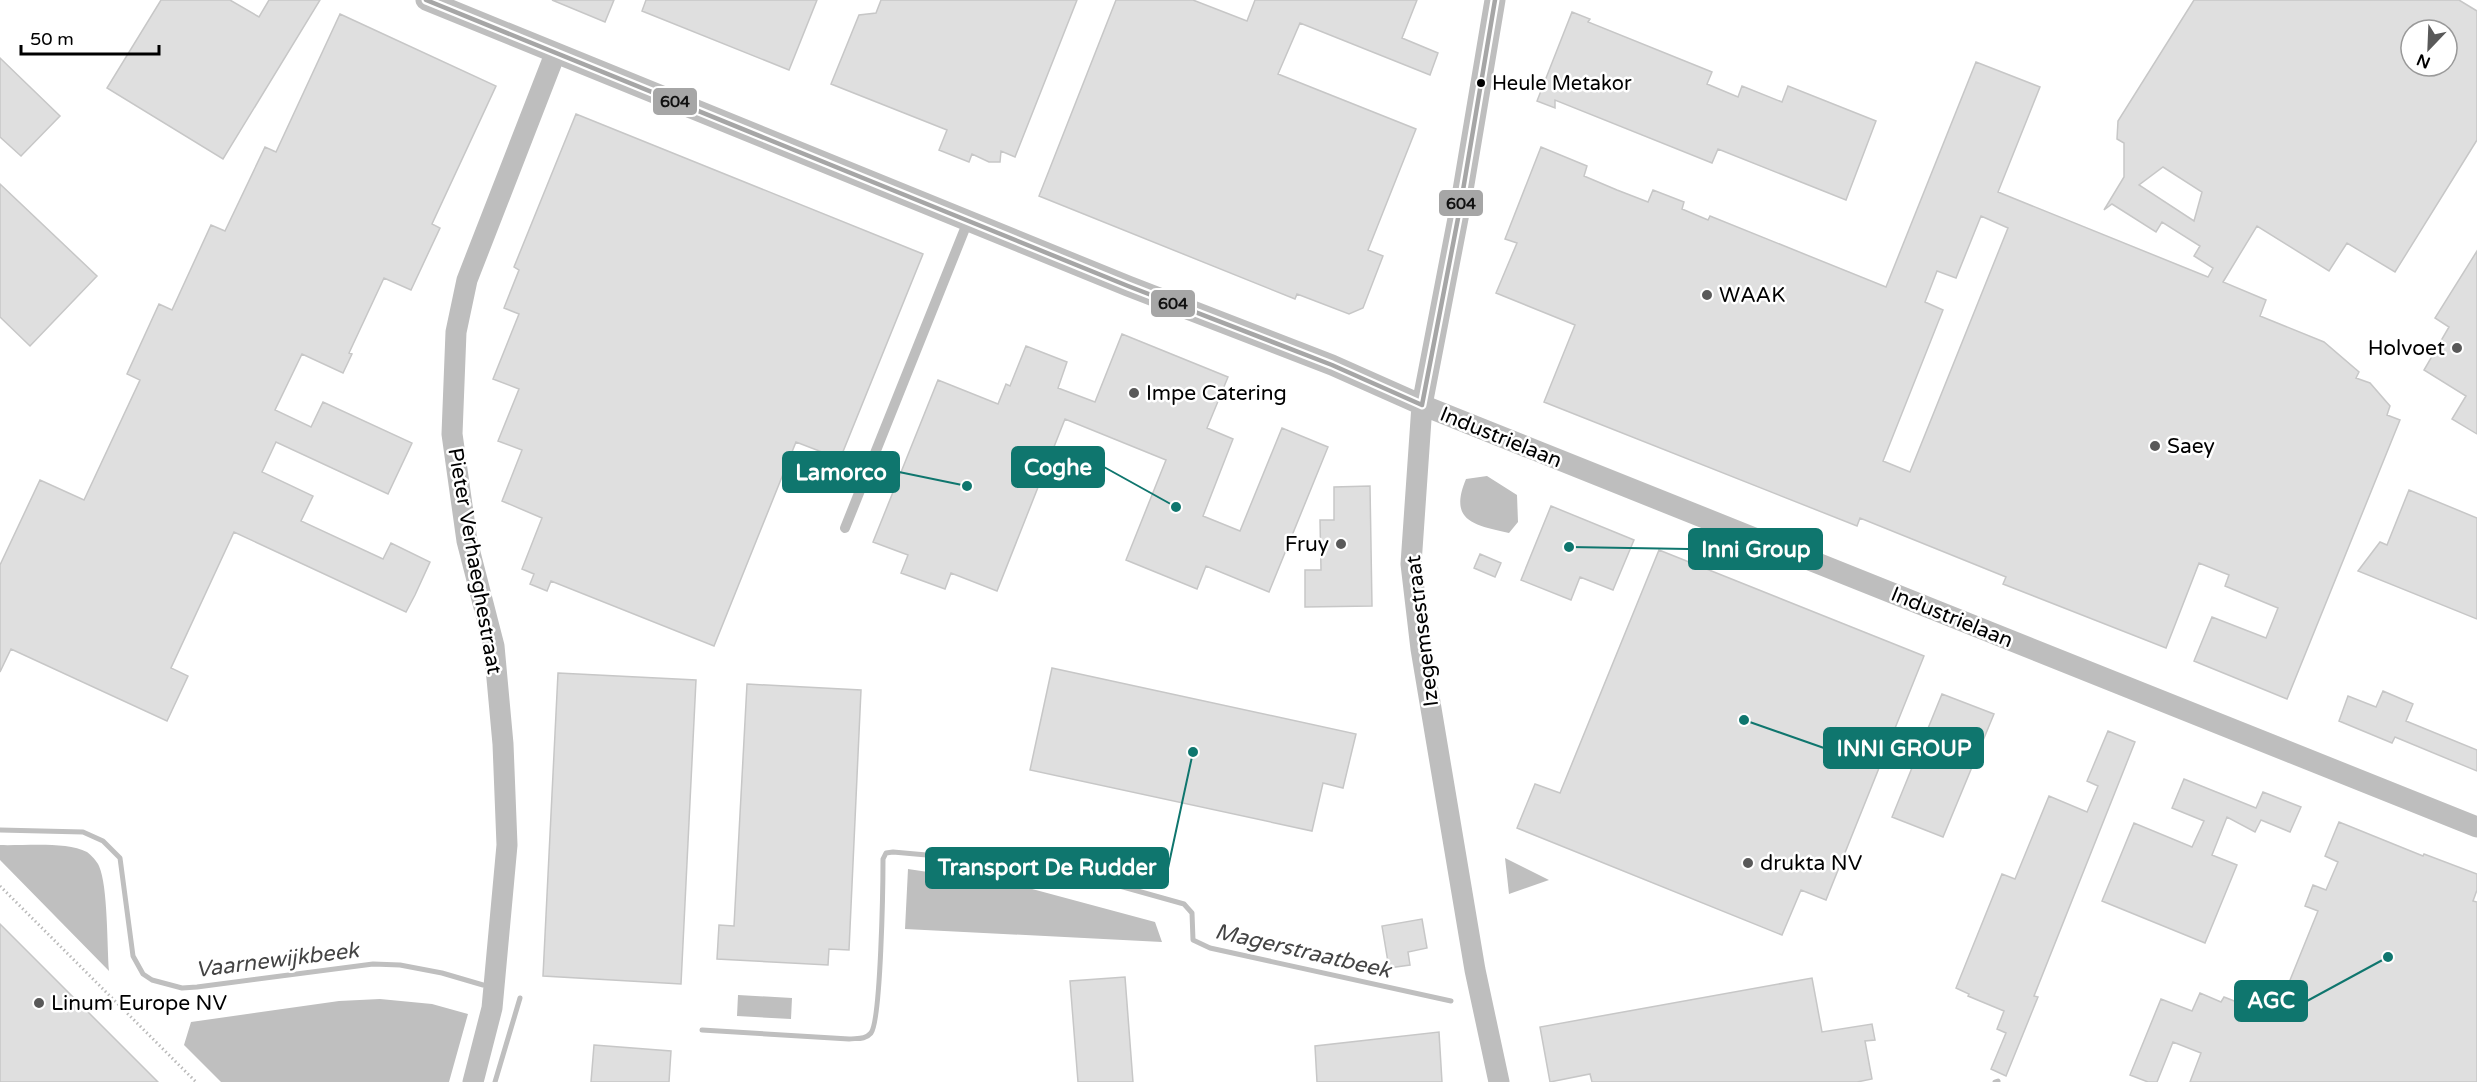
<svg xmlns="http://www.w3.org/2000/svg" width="2477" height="1082" viewBox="0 0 2477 1082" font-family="'Varela Round',sans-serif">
<rect width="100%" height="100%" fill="#fff"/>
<path fill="#bfbfbf" d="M1487,476L1517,495L1518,522L1509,533C1475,525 1448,522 1466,479Z
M0,845C23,846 66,841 87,852C91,855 97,861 99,866C108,886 107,946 109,971L0,860Z
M1505,858L1549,880L1509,894Z
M908,869L1021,886L1155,922L1162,942L905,929Z
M738,995L792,998L791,1019L737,1016Z
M380,999L432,1004L468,1014L449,1082H221L184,1045L191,1022L339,1001Z"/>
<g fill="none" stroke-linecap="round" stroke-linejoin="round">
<path stroke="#bfbfbf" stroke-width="5" d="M0,830L83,832L103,841L120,858L133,956L143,974L152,980L182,988L197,987L373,964L400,965L442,973L483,985
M702,1030L849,1039C857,1038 865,1040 871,1033C881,1020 883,883 883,859L886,853L893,852L949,857L1091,878L1184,904L1192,913L1193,940L1210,948L1451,1001
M495,1082L520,998
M1995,1082L1998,1081"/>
</g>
<path fill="#dfdfdf" stroke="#c7c7c7" stroke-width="1.5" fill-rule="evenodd" d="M161,0H230L259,17L269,0H320L223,159L107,88Z
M552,0H614L605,22Z
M646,0H817L789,70L642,11Z
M881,0H1077L1015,157L1001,151L1000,162H989L972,154L969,162L939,150L947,130L831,84L859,15L876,13Z
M1116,0H1193L1247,21L1255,0H1417L1402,38L1438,53L1430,75L1300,23L1278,74L1416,129L1368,250L1383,256L1363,308L1349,314L1297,294L1295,299L1039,196Z
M2194,0H2459L2477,11V140L2395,272L2347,243L2329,271L2257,226L2223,282L2266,300L2260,316L2324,342L2359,372L2356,378L2370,383L2390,406L2387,415L2400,420L2287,699L2194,661L2212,617L2266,638L2278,608L2225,586L2229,575L2199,563L2166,648L2003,584L2006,577L1860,518L1857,526L1544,402L1575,325L1496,293L1517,243L1505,239L1541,147L1587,166L1584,176L1617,190L1648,202L1653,190L1684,202L1682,209L1708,220L1710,216L1886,287L1976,62L2040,87L1998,192L2208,277L2213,268L2194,256L2200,246L2162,222L2156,232L2112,204L2104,210L2124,177V143L2117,139L2118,121ZM2411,30H2447V66H2411ZM2163,167L2202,192L2194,221L2139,185ZM1981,216L2008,228L1910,472L1883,461L1943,310L1925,302L1937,271L1956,278Z
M1572,12L1590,19L1588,22L1712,72L1707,84L1738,97L1742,86L1782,102L1788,86L1876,121L1846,200L1718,149L1712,163L1555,100V108L1537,101Z
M340,14L496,86L432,224L440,228L411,290L384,278L349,353L352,354L343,373L302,354L275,410L311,427L323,402L412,443L388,494L276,442L262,472L313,496L301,521L383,559L391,543L430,562L415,595L406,612L234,532L171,668L188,676L167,721L11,649L0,672V565L40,480L84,500L140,380L127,374L159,304L172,310L211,225L225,231L265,147L276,152Z
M0,58L60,116L21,156L0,137Z
M576,114L923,254L840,459L796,442L714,646L551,581L547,591L530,584L534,574L522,569L542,518L502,501L522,450L498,441L519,389L493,379L519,314L504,308L519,270L514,267Z
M0,184L97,276L30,346L0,317Z
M2477,251V434L2452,419L2466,396L2424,370L2449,327L2435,318Z
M1122,334L1228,377L1207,428L1233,439L1203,516L1240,531L1282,428L1328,447L1269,592L1206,566L1197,589L1126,560L1166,460L1065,419L997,591L951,573L945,589L901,573L908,555L873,542L938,380L998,404L1006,384L1010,386L1026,346L1067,362L1058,388L1095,402Z
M1370,486L1372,606L1305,607V570H1321L1320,520H1334V487Z
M2409,490L2477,518V619L2358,571L2380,542L2387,545Z
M1551,506L1634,540L1613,590L1580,577L1571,600L1521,580Z
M1659,550L1924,656L1826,900L1801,890L1782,935L1517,828L1535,784L1560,793Z
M1480,554L1501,563L1495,577L1474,568Z
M1052,668L1356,734L1343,788L1323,783L1312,831L1030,770Z
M558,673L696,680L681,984L543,976Z
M747,684L861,690L849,950L829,949L828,965L717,959L719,925L734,926Z
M2383,691L2413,704L2406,721L2477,750V771L2395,737L2392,743L2339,721L2348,696L2376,707Z
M1942,694L1994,714L1943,837L1892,817Z
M2108,731L2135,742L2034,996L2038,997L2006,1076L1991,1069L2006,1033L1997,1029L2004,1011L1968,996L1969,994L1956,988L2002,874L2015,879L2049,796L2087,812L2098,786L2087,781Z
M2184,779L2256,808L2263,792L2301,807L2290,832L2261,820L2255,832L2227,817L2212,855L2237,865L2205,943L2102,901L2134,823L2192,847L2204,821L2172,808Z
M2339,822L2423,856L2424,854L2477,874V890L2473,901L2477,902V1082H2190L2201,1053L2173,1042L2157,1082H2148L2130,1075L2161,999L2192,1011L2200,993L2221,1002L2224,997L2275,1017L2318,911L2305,906L2313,885L2326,890L2338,862L2325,856Z
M1422,919L1427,948L1408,952L1410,965L1389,968L1382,926Z
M0,924L158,1082H0Z
M1125,977L1133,1082H1078L1070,981Z
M1812,978L1822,1032L1872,1024L1875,1040L1865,1041L1872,1079L1857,1082H1592L1590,1074L1550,1082L1540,1027Z
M1439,1032L1442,1082H1317L1315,1046Z
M594,1045L671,1051L669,1082H591Z"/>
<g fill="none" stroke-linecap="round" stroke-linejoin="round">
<path stroke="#b9b9b9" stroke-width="3" stroke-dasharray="1.5 3" stroke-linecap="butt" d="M0,886L196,1082"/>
<path stroke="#bebebe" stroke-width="10" d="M845,528L968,221"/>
<path stroke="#bebebe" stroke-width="21" d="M426,0L1128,286L1332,365L1422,405L2477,827
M1495,0L1460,208L1422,405L1411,564L1421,649L1475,970L1499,1082
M473,1082L492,1008L507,845L503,744L494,646L467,541L452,434L456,332L467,280L555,54"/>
<defs>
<path id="bus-1" d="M426,0L1128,286L1332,365L1422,405
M1422,405L1460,208L1495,0"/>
</defs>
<use href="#bus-1" stroke="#fff" stroke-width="9"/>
<use href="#bus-1" stroke="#a6a6a6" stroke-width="4.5"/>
</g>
<circle fill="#000" stroke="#fff" stroke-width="2" cx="1481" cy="83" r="5"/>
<g fill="#595959" stroke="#fff" stroke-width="2">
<circle cx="1707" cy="295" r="6"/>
<circle cx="2457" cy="348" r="6"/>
<circle cx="1134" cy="393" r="6"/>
<circle cx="2155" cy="446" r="6"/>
<circle cx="1341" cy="544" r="6"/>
<circle cx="1748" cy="863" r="6"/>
<circle cx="39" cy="1003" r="6"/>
</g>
<g text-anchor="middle" stroke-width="5" stroke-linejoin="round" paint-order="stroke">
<g font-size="20" fill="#000" stroke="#fff" text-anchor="start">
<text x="1492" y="90">Heule Metakor</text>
</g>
<g font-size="21" fill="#000" stroke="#fff" text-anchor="start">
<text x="1719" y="302">WAAK</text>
<text x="2445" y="355" text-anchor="end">Holvoet</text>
<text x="1146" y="400">Impe Catering</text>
<text x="2167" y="453">Saey</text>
<text x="1329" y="551" text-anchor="end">Fruy</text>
<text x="1760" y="870">drukta NV</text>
<text x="51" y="1010">Linum Europe NV</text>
</g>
<g font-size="21" fill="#000" stroke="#fff">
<text transform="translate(1501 437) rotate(22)" y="7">Industrielaan</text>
<text transform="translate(475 561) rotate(80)" y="7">Pieter Verhaeghestraat</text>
<text transform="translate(1952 617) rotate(22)" y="7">Industrielaan</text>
<text transform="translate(1422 631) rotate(-97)" y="7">Izegemsestraat</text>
</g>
<g font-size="22" font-style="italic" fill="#444" stroke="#fff">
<text transform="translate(1303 950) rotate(13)" y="8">Magerstraatbeek</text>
<text transform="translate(277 959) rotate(-7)" y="8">Vaarnewijkbeek</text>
</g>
</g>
<path fill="none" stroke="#0f766e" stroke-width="2" d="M1176 507L1104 467M967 486L899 472M1569 547L1689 549M1744 720L1824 748M1193 752L1168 868M2388 957L2307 1001"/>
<g fill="#0f766e" stroke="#fff" stroke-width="2">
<circle cx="1176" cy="507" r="6"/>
<circle cx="967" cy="486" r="6"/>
<circle cx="1569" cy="547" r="6"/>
<circle cx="1744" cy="720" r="6"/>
<circle cx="1193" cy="752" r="6"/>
<circle cx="2388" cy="957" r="6"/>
</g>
<g fill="#0f766e" stroke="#0f766e" stroke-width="2">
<rect x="1012" y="447" width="92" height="40" rx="6"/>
<rect x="783" y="452" width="116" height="40" rx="6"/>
<rect x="1689" y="529" width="133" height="40" rx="6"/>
<rect x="1824" y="728" width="159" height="40" rx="6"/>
<rect x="926" y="848" width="242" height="40" rx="6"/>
<rect x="2235" y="981" width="72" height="40" rx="6"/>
</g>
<g font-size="22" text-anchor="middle" font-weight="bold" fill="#fff">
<text x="1058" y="475">Coghe</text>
<text x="841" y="480">Lamorco</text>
<text x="1756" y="557">Inni Group</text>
<text x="1904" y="756">INNI GROUP</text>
<text x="1047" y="875">Transport De Rudder</text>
<text x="2271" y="1008">AGC</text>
</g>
<g stroke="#fff" stroke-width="2">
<rect x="652" y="87" width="46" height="29" rx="6" fill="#a6a6a6"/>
<rect x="1438" y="189" width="46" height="28" rx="6" fill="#a6a6a6"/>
<rect x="1150" y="289" width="46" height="29" rx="6" fill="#a6a6a6"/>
</g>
<g font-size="16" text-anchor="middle" font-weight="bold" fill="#111">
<text x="675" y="107">604</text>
<text x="1461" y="209">604</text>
<text x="1173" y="309">604</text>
</g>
<g transform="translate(2429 48) rotate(203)"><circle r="28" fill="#ffffff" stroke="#999999" stroke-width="1.5"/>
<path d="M0-4.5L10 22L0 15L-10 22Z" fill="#595959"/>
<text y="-9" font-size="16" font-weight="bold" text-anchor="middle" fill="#000000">N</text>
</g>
<path d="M21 45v9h138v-9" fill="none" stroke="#000000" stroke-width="3"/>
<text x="30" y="45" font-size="18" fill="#000000" stroke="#ffffff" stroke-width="4.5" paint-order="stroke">50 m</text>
</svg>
